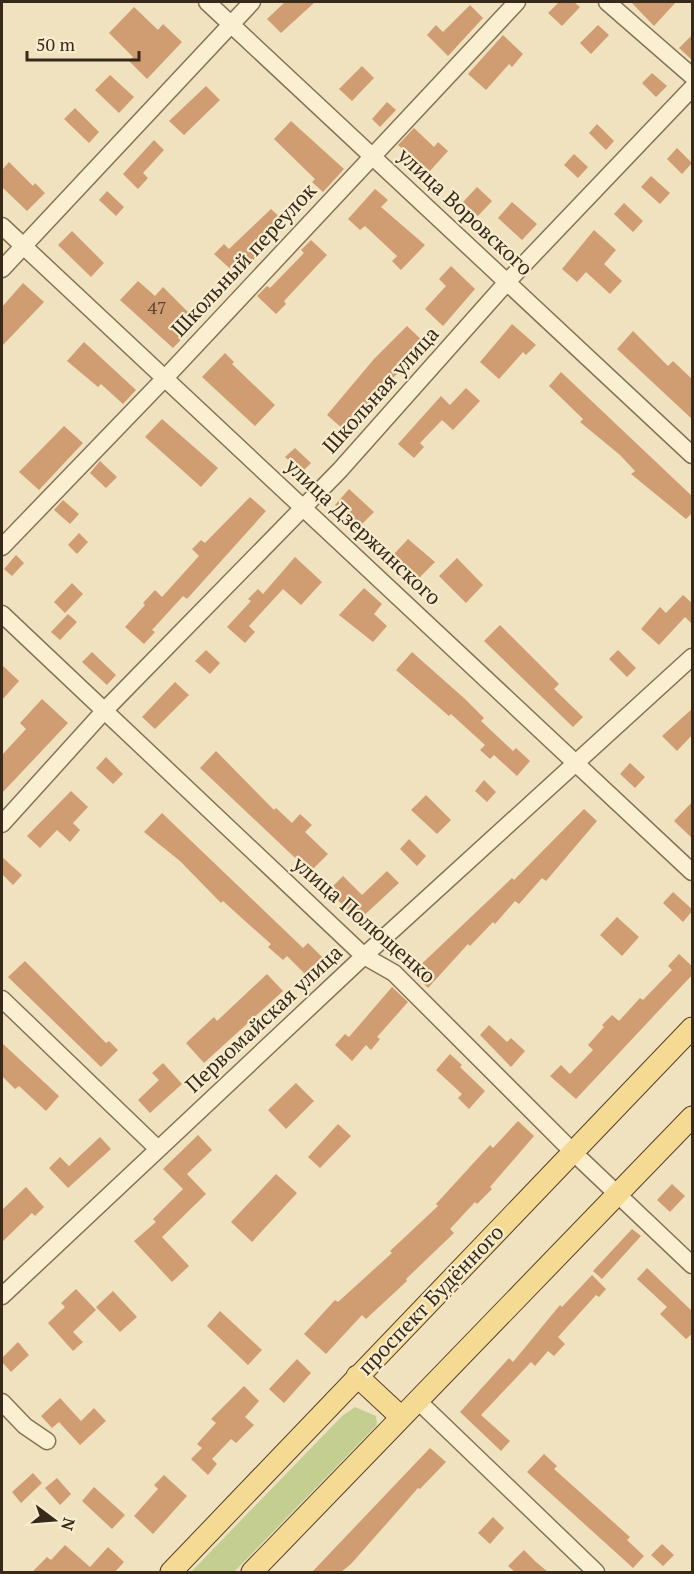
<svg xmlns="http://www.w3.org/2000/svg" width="694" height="1574" viewBox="0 0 694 1574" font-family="'PT Serif',serif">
<rect width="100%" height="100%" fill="#f0e2be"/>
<path fill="#c5ce91" d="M355,1407L376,1416L377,1425L234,1572H191L342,1416Z"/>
<path fill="#d09c72" d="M285,2H315L281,33L267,19Z
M559,2H574L580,7L562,26L548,13Z
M631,2H676L654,26Z
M470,5L483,18L448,56L427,35L436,25L443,32Z
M134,7L158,30L163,24L182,42L147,79L129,61L133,57L109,33Z
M598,25L609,35L591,54L580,43Z
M693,34V61L679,48Z
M503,35L523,54L512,67L509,64L486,90L468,74Z
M362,66L374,78L352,101L339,89Z
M652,73L667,86L656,97L642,83Z
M110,75L134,97L119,113L95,90Z
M206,86L220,100L184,135L169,121Z
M387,102L396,110L380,127L372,119Z
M75,108L99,132L89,143L64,119Z
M291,121L344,169L323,192L312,182L315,179L274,139Z
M597,124L614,141L606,150L589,133Z
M414,128L434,147L438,142L448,151L430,171L398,145Z
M154,140L164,150L143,173L148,178L138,189L123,174Z
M677,148L692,163L682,174L667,159Z
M574,154L588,167L578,178L564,165Z
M9,162L33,186L35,183L45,193L27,211L2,187V170Z
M651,176L670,193L660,204L641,187Z
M477,187L492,201L478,216L463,202Z
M375,189L388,200L381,207L425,245L401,270L392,261L397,256L365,226L360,230L348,219Z
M107,191L124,207L116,216L99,200Z
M512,202L537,224L522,240L498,218Z
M624,203L643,221L633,232L614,214Z
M271,209L287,224L238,276L214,254L224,244L229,249Z
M594,230L616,250L604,264L622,281L610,294L586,272L577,282L562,269Z
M72,231L104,263L91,277L58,245Z
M311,240L327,255L284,301L286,304L276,314L257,296L267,286L270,288L304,253L301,250Z
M451,266L475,289L443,326L425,309L446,286L439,279Z
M138,281L155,296L163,287L198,322L173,348L120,300Z
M23,283L44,302L2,346V307Z
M512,324L536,345L526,355L523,352L499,379L480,362Z
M407,326L426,344L343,429L327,415L374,359Z
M633,331L668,366L673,361L693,380V420L617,349Z
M84,342L136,390L123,404L101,384L98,387L67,361Z
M225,353L234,362L232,364L275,405L255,426L202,377Z
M561,372L693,497V512L686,519L631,474L635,471L620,455L580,422L583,419L549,386Z
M466,388L480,401L453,430L442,420L420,443L424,447L414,458L398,444L441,396L450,405Z
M162,419L218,468L201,487L145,437Z
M64,426L83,443L39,490L19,472Z
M295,448L311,463L302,472L285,457Z
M100,461L117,477L106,488L90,473Z
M349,489L374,512L359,527L335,505Z
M250,497L266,511L187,599L183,596L152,630L155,632L144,644L125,627L145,605L143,603L155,590L162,597L199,556L192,549L201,540L205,543Z
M63,500L79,514L70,524L54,510Z
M79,533L88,542L77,554L68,545Z
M408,539L435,562L419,578L394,554Z
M16,555L24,563L12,576L4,569Z
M295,557L322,582L301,605L283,589L249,626L255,632L245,643L227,627L251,601L248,599L258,589L263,594Z
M457,558L483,585L466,603L439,576Z
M72,583L83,594L65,613L54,602Z
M364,588L382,604L374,614L387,626L373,642L339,615Z
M683,595L693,604V625L685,617L659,645L641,629L660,607L666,613Z
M68,614L77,622L60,640L51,632Z
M500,625L559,684L554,689L583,717L573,727L484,641Z
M206,650L220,663L210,674L195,661Z
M618,650L636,668L627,677L609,659Z
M92,652L116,675L107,685L82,662Z
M412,652L465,699L484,718L481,721L513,751L516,748L530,761L517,776L494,755L490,759L480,750L485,745L451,714L449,716L396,670Z
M2,665L19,681L2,700Z
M175,682L189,695L155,729L142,717Z
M42,699L68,723L2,793V755L26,729L20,723Z
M693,708V734L677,751L662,736Z
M216,751L274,810L276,808L292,823L300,814L312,825L305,832L328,854L310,872L200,768Z
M106,757L123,774L113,784L96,768Z
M630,763L645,777L635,788L620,774Z
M484,780L496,792L487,802L475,791Z
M71,791L88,807L73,823L80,830L70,842L57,830L40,848L27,836Z
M426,795L451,820L437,834L411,810Z
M693,801V839L674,821Z
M584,809L597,821L546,881L542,878L519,904L515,901L495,924L493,922L470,946L468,944L428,988L412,973L512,878L514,880Z
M162,813L303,948L308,943L324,959L307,976L287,956L283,960L268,947L271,944L245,921L223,901L221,903L180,861L144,832Z
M409,839L426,856L417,866L400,849Z
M2,857L22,875L13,885L2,874Z
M387,871L399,883L359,920L328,891L343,876L362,895Z
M673,892L693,910L683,922L663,903Z
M617,917L639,937L622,956L600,935Z
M679,954L693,967V974L576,1099L550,1076L561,1065L570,1074L593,1050L588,1045L604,1027L602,1025L612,1015L619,1021L640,998L643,1000L672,970L668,966Z
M25,961L106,1043L109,1041L118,1050L101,1067L8,977Z
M267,974L283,991L204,1063L186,1043L214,1017L217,1021Z
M392,987L408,1002L377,1037L380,1039L371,1050L366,1045L352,1061L335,1045L345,1034L349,1037Z
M489,1025L507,1042L511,1038L525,1051L511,1067L480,1035Z
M2,1043L59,1096L46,1111L19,1086L15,1089L2,1076Z
M450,1054L462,1065L460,1067L485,1091L469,1109L458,1098L462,1094L436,1070Z
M163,1063L182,1084L150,1113L138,1100L159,1080L152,1073Z
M296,1083L314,1101L286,1129L268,1110Z
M518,1121L534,1136L490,1187L492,1189L477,1204L475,1202L450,1229L454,1233L406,1279L407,1281L366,1319L362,1315L326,1354L304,1334L335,1300L338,1302L392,1253L390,1251L438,1206L436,1204L490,1145L493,1148Z
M338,1124L351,1136L320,1168L308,1157Z
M198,1135L212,1150L187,1174L206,1194L162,1237L189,1266L172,1282L134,1241L156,1222L153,1219L183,1189L163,1169Z
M100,1137L111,1149L68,1188L49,1168L60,1157L69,1166Z
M276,1174L297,1193L252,1242L231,1222Z
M672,1184L685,1196L670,1212L657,1200Z
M26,1187L44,1207L35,1216L32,1213L2,1242V1210Z
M632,1229L641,1236L602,1279L593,1271Z
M647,1268L693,1312V1333L686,1339L660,1314L667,1307L637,1279Z
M592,1275L606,1289L599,1297L596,1295L558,1337L565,1344L554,1356L548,1351L535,1366L531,1362L481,1415L510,1441L501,1451L460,1412L509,1358L513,1362L560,1305L562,1307Z
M76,1289L96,1310L73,1332L83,1342L73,1351L48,1323L65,1307L61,1303Z
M113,1291L137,1317L120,1332L96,1307Z
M220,1311L262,1350L248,1365L207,1326Z
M18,1342L29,1355L11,1372L2,1362V1358Z
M297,1359L311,1373L284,1403L269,1389Z
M244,1386L259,1401L245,1417L254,1425L236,1443L231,1439L212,1459L217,1464L208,1475L191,1459L202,1448L197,1444L216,1423L211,1419Z
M60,1398L81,1421L94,1408L106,1421L80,1445L59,1422L52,1428L41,1416Z
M430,1448L446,1462L420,1489L418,1488L351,1564L341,1572H312Z
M544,1454L557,1466L554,1469L630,1537L627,1540L644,1556L633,1568L527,1472Z
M33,1473L42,1483L21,1503L12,1492Z
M164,1475L187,1496L153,1534L134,1516L158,1489L154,1485Z
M57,1478L71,1494L60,1505L45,1488Z
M94,1487L125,1515L112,1529L82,1501Z
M493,1517L504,1528L490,1544L478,1533Z
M662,1544L674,1555L663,1566L651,1555Z
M65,1545L90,1567L108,1547L124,1562L115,1572H32L47,1557L51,1560Z
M524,1550L536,1562L548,1572H515L508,1566Z"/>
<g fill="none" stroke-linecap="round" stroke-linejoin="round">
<defs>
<path id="minor" d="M207,2L692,455
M607,2L692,76
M2,226L692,872
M2,269L252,2
M2,547L165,378L517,2
M2,614L364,956L394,973L574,1153L692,1265
M2,824L105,710L340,470L507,282L692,88
M2,999L158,1149
M2,1296L364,956L692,657
M417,1400L596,1572
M2,1402L25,1426L47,1441"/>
<path id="major" d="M357,1376L401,1417
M171,1572L692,1028
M252,1572L692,1117"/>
</defs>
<use href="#minor" stroke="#887356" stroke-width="19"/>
<use href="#major" stroke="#56402b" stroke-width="23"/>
<use href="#minor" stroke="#faefd1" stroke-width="16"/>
<use href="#major" stroke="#f5da93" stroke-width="21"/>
</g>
<g text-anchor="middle" stroke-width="4.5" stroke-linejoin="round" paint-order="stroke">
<g font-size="18" fill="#5d4631">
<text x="157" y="314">47</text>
</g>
<g font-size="21" fill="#372a1b" stroke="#f7eccd">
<text transform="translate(465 212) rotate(43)" y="7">улица Воровского</text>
<text transform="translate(244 260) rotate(-47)" y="7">Школьный переулок</text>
<text transform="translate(381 390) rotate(-48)" y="7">Школьная улица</text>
<text transform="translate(363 532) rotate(43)" y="7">улица Дзержинского</text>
<text transform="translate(364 920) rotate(41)" y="7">улица Полющенко</text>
<text transform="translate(264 1019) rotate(-43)" y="7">Первомайская улица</text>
<text transform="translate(431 1300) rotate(-46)" y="7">проспект Будённого</text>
</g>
</g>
<rect width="694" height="1574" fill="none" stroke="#372a1b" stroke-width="6"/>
<g transform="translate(54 1520) rotate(106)" stroke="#f7eccd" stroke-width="4.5" paint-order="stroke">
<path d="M0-4.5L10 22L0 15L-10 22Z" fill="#372a1b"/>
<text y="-9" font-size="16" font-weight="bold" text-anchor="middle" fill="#372a1b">N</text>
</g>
<path d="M27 51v9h112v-9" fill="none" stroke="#372a1b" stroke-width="3"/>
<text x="36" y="51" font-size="18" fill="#372a1b" stroke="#f7eccd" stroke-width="4.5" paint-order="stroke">50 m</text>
</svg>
